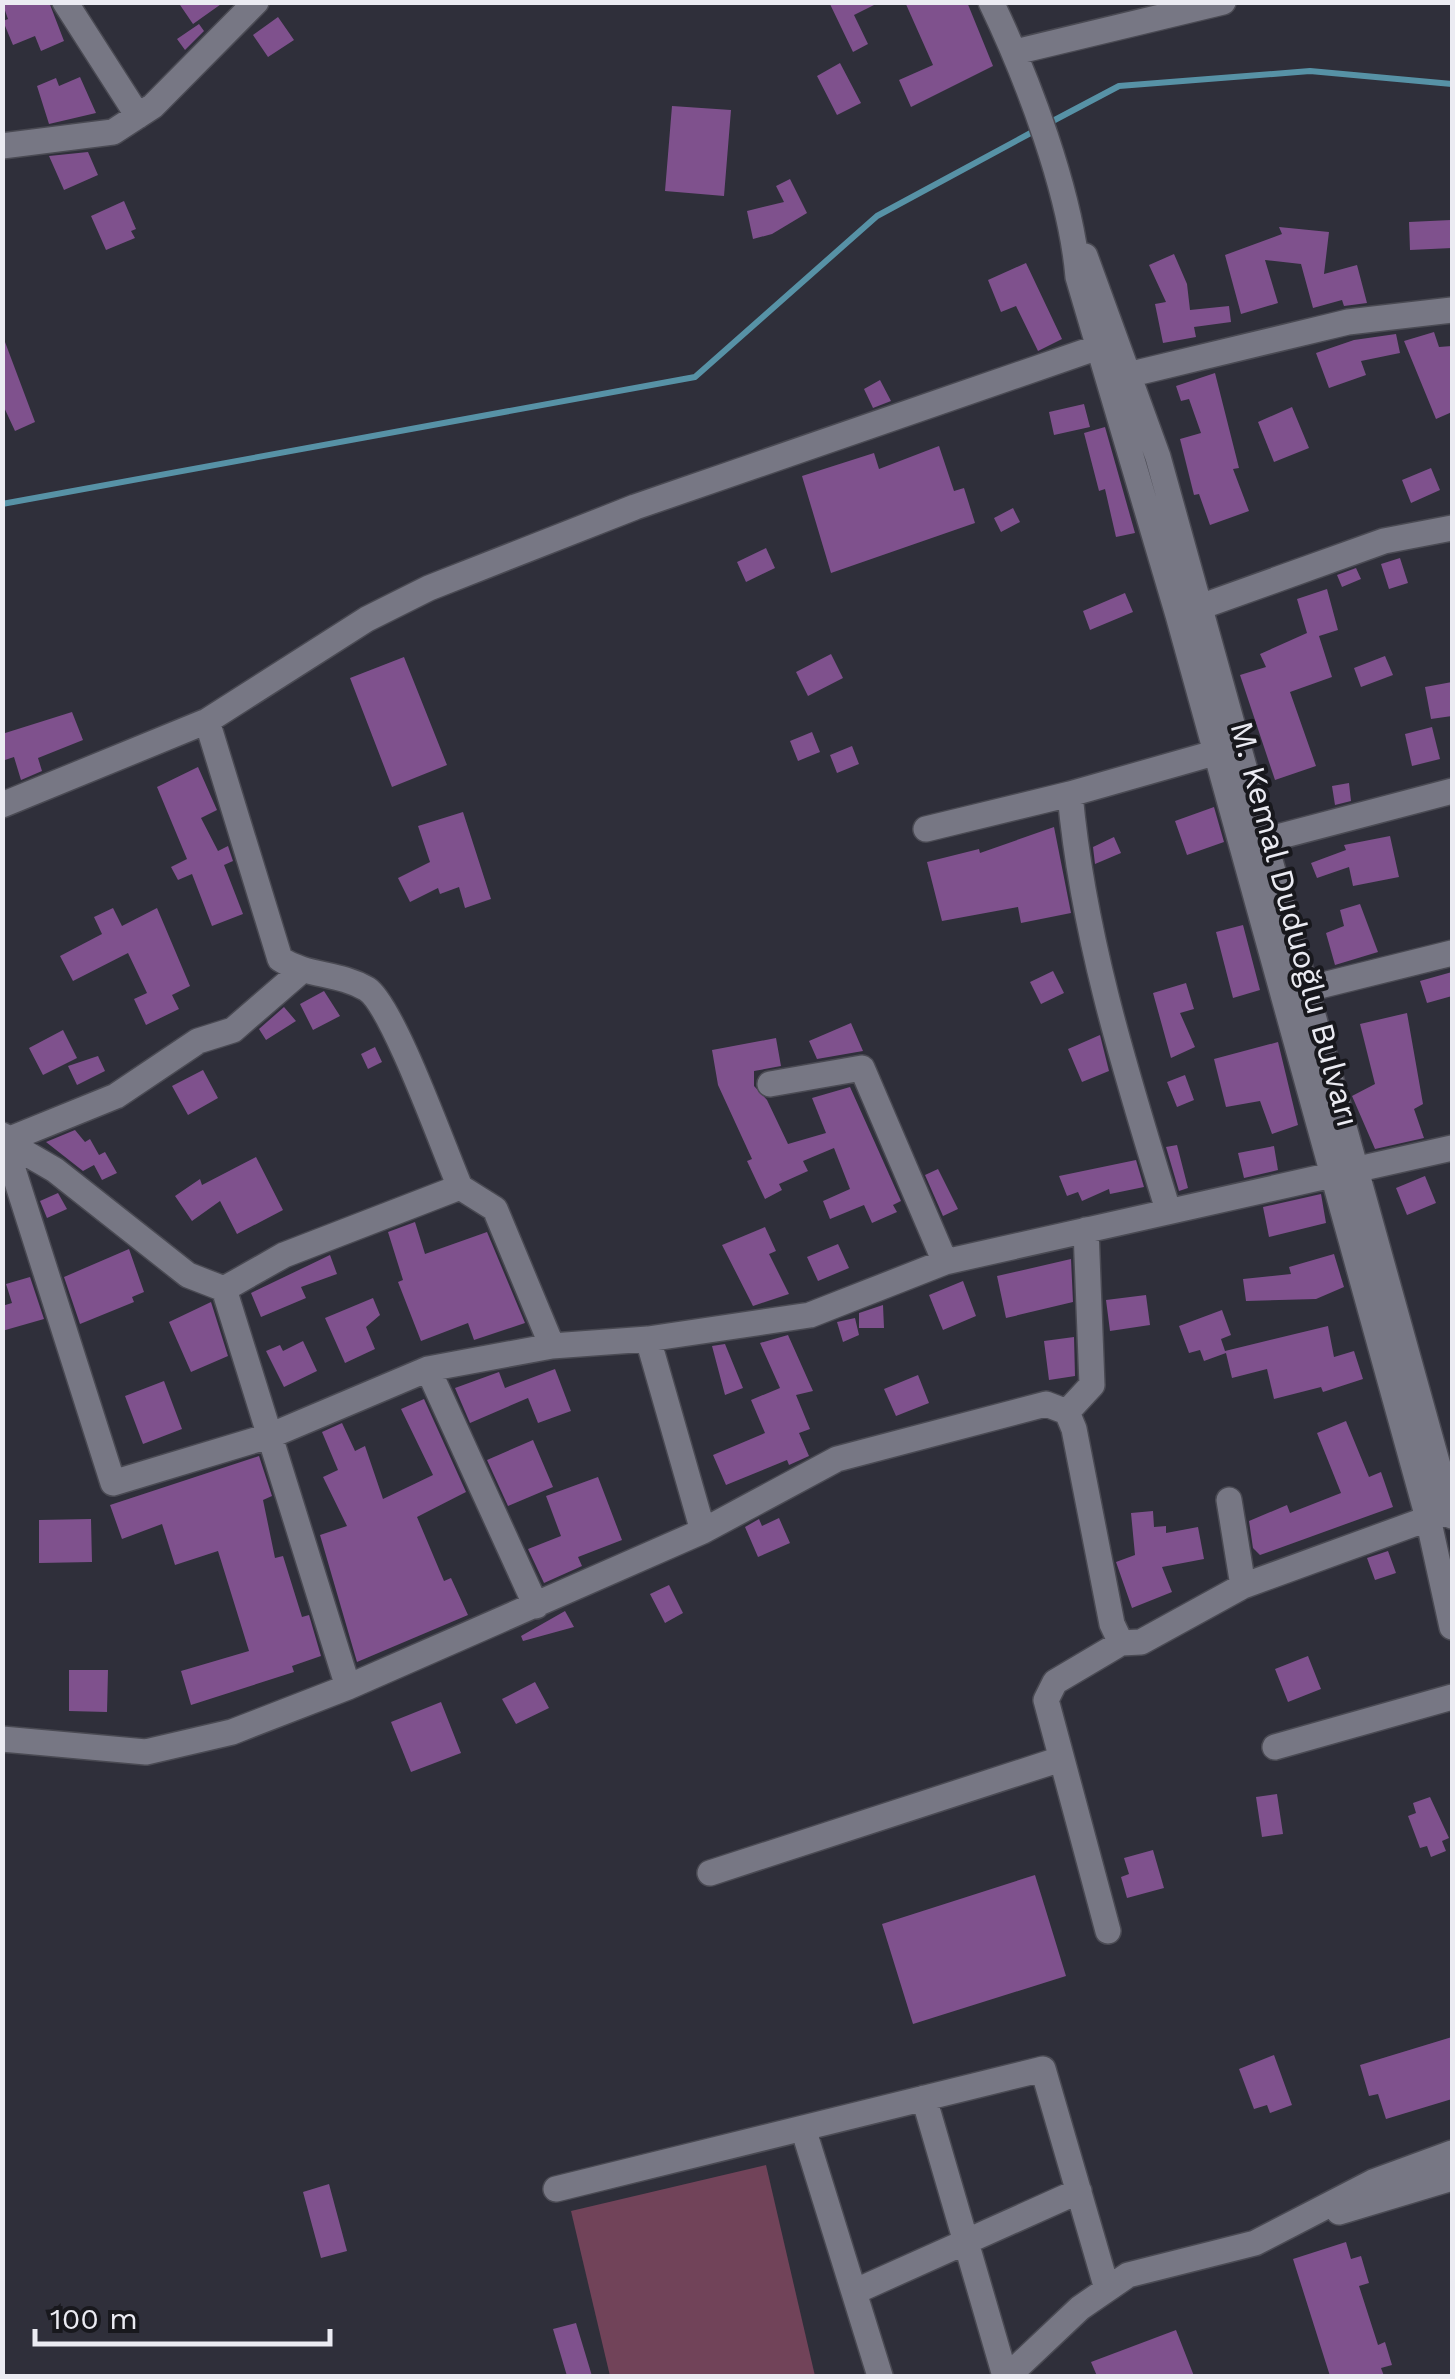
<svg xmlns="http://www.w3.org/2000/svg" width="1455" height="2379" viewBox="0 0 1455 2379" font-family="'Work Sans',sans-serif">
<rect width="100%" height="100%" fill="#2f2f3a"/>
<path fill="#714359" d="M766,2165L815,2376H610L571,2211Z"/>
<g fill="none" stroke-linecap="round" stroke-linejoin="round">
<path stroke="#5792a6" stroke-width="6" d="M1049,123L1119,86L1310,71L1452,84
M2,504L695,377L877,216L1038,129"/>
</g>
<path fill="#7f518d" d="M2,2H49L64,41L41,51L35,36L13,45L3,21L8,19Z
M178,2H224L193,24Z
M829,2H880L854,15L868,44L853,52Z
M905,2H967L993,66L911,107L899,80L933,65Z
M278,17L294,40L268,57L253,35Z
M199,24L204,31L185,50L177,39Z
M840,63L861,103L837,115L817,76Z
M80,77L96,113L49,124L37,86L56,78L59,86Z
M672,106L731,110L724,196L665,191Z
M88,152L98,175L64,190L49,156Z
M790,179L807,213L772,234L753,239L747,211L784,202L776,186Z
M124,201L136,229L131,231L135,238L106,250L91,216Z
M1451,220L1452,248L1410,250L1409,222Z
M1279,227L1329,232L1324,274L1357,265L1367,303L1344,306L1342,300L1313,308L1301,264L1265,260L1278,303L1241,314L1225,255L1282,234Z
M1174,254L1187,284L1190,310L1229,306L1231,322L1194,327L1196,337L1163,343L1155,304L1166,302L1149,265Z
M1026,263L1062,339L1038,351L1016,306L1001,312L988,280Z
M1434,332L1439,347L1452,346V412L1436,419L1404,341Z
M2,334L35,422L15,431L2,403Z
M1396,334L1400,353L1361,361L1366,375L1329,388L1316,353L1354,340Z
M1215,373L1239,468L1233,469L1249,511L1210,525L1199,494L1194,495L1180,439L1201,433L1189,399L1181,401L1176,386Z
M880,380L891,401L873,408L864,389Z
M1084,404L1090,427L1054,435L1049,412Z
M1292,407L1309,448L1274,462L1258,422Z
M1105,427L1135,533L1116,537L1105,489L1099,491L1084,433Z
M939,446L954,491L964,488L975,523L831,573L802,476L874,453L879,469Z
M1431,468L1440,490L1411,503L1402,480Z
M1013,508L1020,522L1001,532L994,518Z
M766,548L775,568L746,582L737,562Z
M1400,558L1408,583L1389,589L1381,564Z
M1356,568L1361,579L1342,587L1337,575Z
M1327,589L1338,630L1319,636L1332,677L1290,692L1316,766L1275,780L1240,675L1266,667L1260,654L1307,633L1297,599Z
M1125,593L1133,612L1090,630L1083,611Z
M831,654L843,678L808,696L796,672Z
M1385,656L1393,675L1361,687L1354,668Z
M404,657L447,765L392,787L350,678Z
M1452,682V716L1431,719L1425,687Z
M72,712L83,740L38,758L42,771L21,780L14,757L2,761V734Z
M1432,727L1440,759L1412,766L1405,734Z
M812,732L820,752L798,761L790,741Z
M852,746L859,764L837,773L830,755Z
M198,767L217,810L201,818L218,851L228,846L233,861L224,865L243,914L212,926L192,874L178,880L171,867L187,859L157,787Z
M1349,783L1351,801L1335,805L1332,786Z
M1214,807L1224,842L1187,855L1175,821Z
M463,812L491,899L465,908L459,887L440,894L438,888L410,902L398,878L430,862L418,826Z
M1054,827L1071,913L1021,923L1018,907L942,921L927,862L979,849L980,853Z
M1390,836L1399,877L1353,886L1349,867L1317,878L1311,863L1346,850L1344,845Z
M1114,837L1121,853L1095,864L1093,847Z
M1360,904L1378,952L1335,965L1326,933L1344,926L1340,910Z
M113,908L122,926L157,908L190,986L172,995L179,1009L146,1025L134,999L147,993L128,953L73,981L60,956L102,934L94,917Z
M1243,925L1260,990L1233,998L1216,932Z
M1053,971L1064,993L1041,1004L1030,982Z
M1452,972V996L1427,1003L1420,981Z
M1186,983L1194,1009L1180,1013L1195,1047L1171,1058L1153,993Z
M324,991L340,1016L313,1030L300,1004Z
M284,1007L296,1021L266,1040L259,1029Z
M1407,1013L1423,1104L1414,1109L1424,1138L1375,1149L1352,1096L1375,1084L1360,1024Z
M851,1023L863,1051L817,1059L809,1041Z
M63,1030L77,1058L43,1075L29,1048Z
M1100,1035L1109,1071L1082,1082L1068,1049Z
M776,1038L781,1066L754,1071V1086L767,1100L788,1144L826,1133L812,1098L850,1087L901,1201L893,1205L897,1212L872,1223L864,1205L830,1219L823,1201L850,1189L834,1148L803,1161L808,1171L779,1184L782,1190L765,1199L747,1161L752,1159L718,1085L712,1050Z
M1278,1042L1298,1125L1272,1134L1260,1101L1226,1107L1214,1059Z
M375,1047L382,1062L368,1069L361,1054Z
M98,1056L105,1071L77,1085L68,1066Z
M203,1070L218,1098L188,1115L172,1086Z
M1185,1075L1194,1100L1177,1107L1167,1082Z
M75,1130L85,1142L90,1139L99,1155L105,1152L117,1173L102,1180L94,1165L83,1171L46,1142Z
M1177,1145L1188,1188L1179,1191L1166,1147Z
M1274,1146L1278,1170L1244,1178L1238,1153Z
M256,1157L283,1210L237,1234L220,1201L192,1221L175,1196L200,1179L202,1185Z
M1136,1160L1144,1187L1110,1194L1109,1189L1082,1201L1078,1192L1067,1196L1059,1176Z
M938,1169L958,1209L943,1216L925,1175Z
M1425,1176L1436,1203L1407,1215L1396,1188Z
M58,1193L67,1209L47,1218L40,1201Z
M1321,1194L1326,1223L1269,1237L1263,1207Z
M415,1222L425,1254L487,1232L525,1323L474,1340L468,1323L421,1341L398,1282L403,1280L388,1232Z
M765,1227L776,1251L769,1254L789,1294L753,1306L722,1245Z
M838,1244L849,1268L818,1281L807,1257Z
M129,1249L144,1292L132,1297L134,1302L80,1324L64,1277Z
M1334,1254L1344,1287L1316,1299L1246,1301L1243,1279L1291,1274L1289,1267Z
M330,1255L337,1274L301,1287L306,1298L261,1317L251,1293Z
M1071,1259L1073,1302L1006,1318L997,1276Z
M30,1277L44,1319L2,1331V1306L12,1303L6,1284Z
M963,1281L976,1316L943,1330L929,1295Z
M1146,1295L1150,1325L1110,1331L1106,1300Z
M373,1298L380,1315L366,1327L375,1349L345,1363L325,1318Z
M211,1302L228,1356L191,1372L169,1322Z
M883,1305L884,1328H859V1313Z
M1222,1310L1231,1335L1221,1339L1225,1351L1328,1326L1334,1357L1354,1351L1363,1379L1323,1392L1321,1387L1274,1399L1267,1369L1232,1378L1226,1353L1204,1361L1200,1350L1189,1353L1179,1326Z
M855,1318L859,1335L843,1342L837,1322Z
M788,1335L813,1391L796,1395L810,1429L799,1433L809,1456L789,1465L787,1460L726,1485L713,1455L765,1433L751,1400L780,1388L760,1343Z
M1074,1337L1075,1376L1049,1380L1044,1341Z
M303,1341L317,1371L284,1387L266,1351L280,1345L283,1351Z
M725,1344L743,1388L725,1395L712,1346Z
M555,1369L571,1411L538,1423L528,1398L470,1423L455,1388L499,1372L505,1388Z
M918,1375L929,1403L896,1416L884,1389Z
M164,1381L182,1429L143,1444L125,1396Z
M424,1399L466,1492L417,1517L444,1581L451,1578L468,1615L357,1662L320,1535L347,1526L323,1477L338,1470L322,1432L342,1423L355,1451L365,1446L383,1499L433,1475L401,1409Z
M1346,1421L1369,1477L1381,1472L1393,1507L1260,1555L1253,1548L1249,1521L1287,1505L1290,1513L1341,1493L1317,1433Z
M533,1440L553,1487L508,1506L487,1460Z
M259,1456L272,1496L263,1500L275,1558L283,1556L302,1617L309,1615L321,1656L292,1666L294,1672L191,1705L181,1671L249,1651L218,1551L175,1565L162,1524L122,1539L110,1505Z
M598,1477L622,1540L578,1557L582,1566L544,1583L528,1549L561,1536L546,1496Z
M1153,1511L1154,1527L1166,1526V1533L1198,1527L1204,1559L1162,1567L1172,1592L1132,1608L1116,1562L1135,1555L1131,1513Z
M779,1518L790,1543L758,1557L745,1527L759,1519L762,1526Z
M91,1519L92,1562L39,1563V1520Z
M1388,1551L1396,1573L1375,1580L1367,1558Z
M669,1585L683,1613L665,1623L650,1594Z
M565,1611L574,1627L523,1641L521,1636Z
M1308,1656L1321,1689L1288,1702L1275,1669Z
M69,1670H108L107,1712L69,1711Z
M535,1682L549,1708L516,1724L502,1699Z
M441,1702L461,1753L411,1772L391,1722Z
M1277,1794L1283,1834L1262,1837L1256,1797Z
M1430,1797L1449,1838L1442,1841L1446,1851L1431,1857L1427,1846L1420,1848L1408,1816L1416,1813L1413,1803Z
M1153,1850L1164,1888L1127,1898L1121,1877L1129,1874L1124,1858Z
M1035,1875L1066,1976L913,2024L882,1924Z
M1452,2037V2099L1386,2119L1378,2094L1369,2096L1360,2065Z
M1274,2055L1292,2105L1270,2113L1267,2105L1254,2109L1239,2069Z
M329,2184L347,2251L321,2258L303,2192Z
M1346,2242L1351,2259L1361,2256L1369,2283L1359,2286L1378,2345L1385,2342L1392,2365L1381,2368L1384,2376H1330L1293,2259Z
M576,2323L592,2376H567L553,2329Z
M1176,2330L1194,2376H1097L1091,2362Z"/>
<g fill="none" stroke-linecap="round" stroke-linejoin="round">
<defs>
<path id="minor" d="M65,2L138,116
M991,2C1028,79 1071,193 1078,277L1178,615L1428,1518L1452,1627
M1015,52L1223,2
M2,146L113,132L153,106L256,2
M1085,256L1158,457L1452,1516
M1115,378L1348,322L1452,310
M1200,607L1384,541L1452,528
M207,721L280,959C308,977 338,972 367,989C393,1006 444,1150 460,1187L284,1255L224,1289
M2,805L207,721L367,619L429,588L635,507L1113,342
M926,829L1070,794
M1266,840L1452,791
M1307,989L1452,953
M770,1084L862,1068L945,1262
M2,1135L113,1483L272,1435L428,1369L552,1346L648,1339L810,1315L945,1262L1452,1148
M5,1141L55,1170L188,1275L224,1289
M2,1146L5,1141L116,1096L198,1041L233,1030L300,972
M460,1187L495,1209L552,1346
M1168,1210C1126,1073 1083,937 1070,794L1214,753
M224,1289L348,1687
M648,1339L703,1531
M428,1369L536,1606
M1067,1412L1092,1385L1086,1230
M1229,1500L1243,1586
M2,1739L146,1752L232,1732L348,1687L703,1531L837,1459L1046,1404L1067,1412L1074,1429L1112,1624L1121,1643L1141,1642L1243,1586L1452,1510
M1275,1747L1452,1697
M710,1873L1061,1759
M1108,1931L1046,1700L1055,1682L1121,1643
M924,2098L1005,2376
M803,2128L880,2376
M556,2189L1043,2069L1107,2289
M1339,2212L1452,2178
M854,2292L1079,2191
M1008,2376L1080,2308L1128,2275L1255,2243L1373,2182L1452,2153"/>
</defs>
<use href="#minor" stroke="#4a4a53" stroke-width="28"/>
<use href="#minor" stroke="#777784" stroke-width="25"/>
</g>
<g text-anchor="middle" stroke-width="8" stroke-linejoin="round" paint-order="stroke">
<g font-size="32" fill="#ebebf2" stroke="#18181d">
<text transform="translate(1295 924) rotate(75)" y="11">M. Kemal Duduoğlu Bulvarı</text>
</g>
</g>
<rect width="1455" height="2379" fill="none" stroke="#ebebf2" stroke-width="10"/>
<path d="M35 2329v15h295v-15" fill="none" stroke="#ebebf2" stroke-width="5"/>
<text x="50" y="2329" font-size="30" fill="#ebebf2" stroke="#18181d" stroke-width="8" paint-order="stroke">100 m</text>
</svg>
